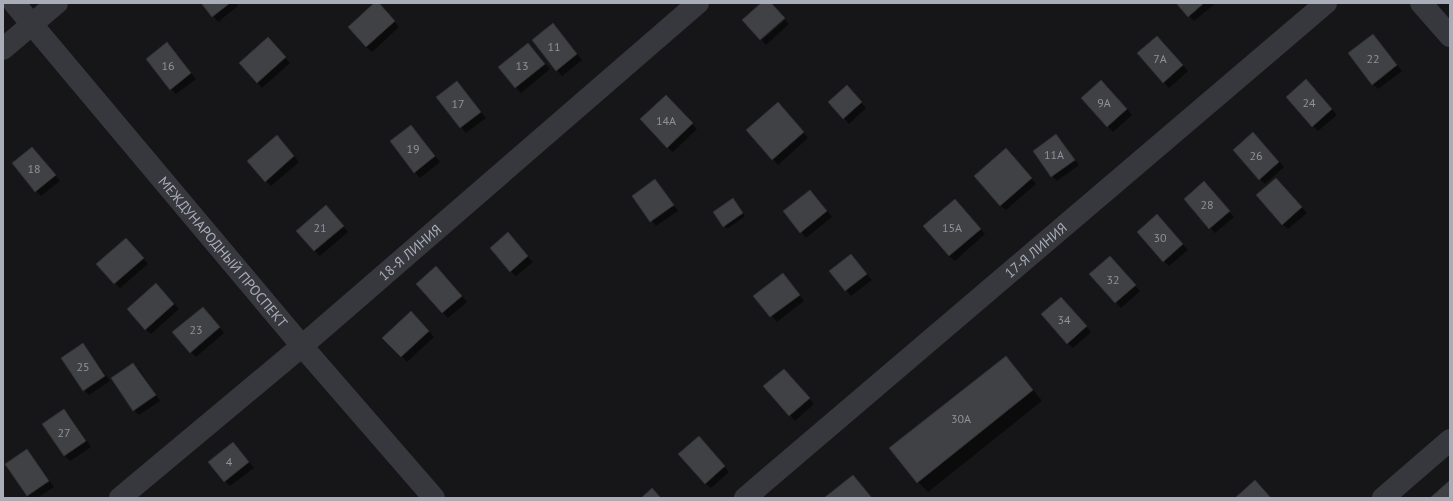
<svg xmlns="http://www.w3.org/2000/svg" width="1453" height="501" viewBox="0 0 1453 501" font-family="'PT Sans',sans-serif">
<rect width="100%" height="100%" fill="#161618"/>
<path fill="#0007" d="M203,3H236L238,6L218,22Z
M376,3L382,7L399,27L372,52L366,47Z
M1177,3H1216L1194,21Z
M785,20L789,24L766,45L762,40Z
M558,30L582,60L562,76L533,41Z
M1373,35L1402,71L1378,89L1373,84Z
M1163,42L1188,71L1169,88L1138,54Z
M167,44L196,79L176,94L171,89Z
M273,44L290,63L262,88L240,63Z
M528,44L550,69L521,93L499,68Z
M457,82L486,118L466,133L461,127Z
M1107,86L1132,115L1113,132L1082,98Z
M1311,86L1337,115L1318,131L1313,126Z
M852,92L866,108L849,124L844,118Z
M666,96L697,129L673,152L667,147Z
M783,109L808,138L778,165L773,159Z
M411,127L440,162L420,178L415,172Z
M1056,135L1079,165L1057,181L1052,176Z
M1259,139L1284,167L1265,184L1260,179Z
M282,142L299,162L271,186L266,181Z
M32,148L60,181L41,196L36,191Z
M1011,155L1036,184L1006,210L1000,205Z
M655,180L678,211L656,226L633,196Z
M1281,184L1307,213L1288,229L1282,224Z
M1209,188L1234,217L1215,233L1185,199Z
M815,196L832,217L806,238L784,211Z
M735,202L745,216L727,229L714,212Z
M960,205L985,234L955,261L949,256Z
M332,212L348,232L320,256L315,251Z
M1162,221L1188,250L1169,266L1164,261Z
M513,239L533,262L516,276L510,271Z
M131,244L148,264L120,288L115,283Z
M851,255L872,280L851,296L831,272Z
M1115,263L1140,291L1121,308L1091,274Z
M442,273L467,302L448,318L417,284Z
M788,280L804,301L777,322L755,296Z
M162,290L179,309L151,334L145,329Z
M1066,303L1091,332L1073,348L1067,343Z
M208,313L224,333L196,357L191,352Z
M416,318L434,337L407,362L384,338Z
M83,345L88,350L110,381L89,395L84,390Z
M1005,357L1015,367L1042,401L928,492L918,482L891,448Z
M133,364L139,369L160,401L139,415L134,410Z
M789,375L814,404L795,421L765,387Z
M64,410L69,415L91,447L70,461L65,456L43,424Z
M704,443L729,472L711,488L705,483Z
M238,449L254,468L230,486L225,481Z
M27,450L32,456L54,487L37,498H30L28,496L6,464Z"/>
<path fill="#404145" stroke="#303034" d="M201,3H230L212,17Z
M374,3H379L395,21L366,47L348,27Z
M761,3H771L785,18L760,40L742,20Z
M1176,3H1204L1188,17Z
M553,23L577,54L556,71L532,40Z
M1373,34L1397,65L1372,85L1348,53Z
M1157,36L1183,65L1163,83L1137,53Z
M268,37L286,57L257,83L239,63Z
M167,42L191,73L170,90L146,59Z
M528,43L545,64L515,88L498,67Z
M1306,79L1332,109L1312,127L1286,97Z
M1101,80L1127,109L1107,127L1081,98Z
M457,81L481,112L460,128L436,97Z
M847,85L862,102L843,119L828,102Z
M666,95L693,123L667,148L640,119Z
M778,102L804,132L772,160L746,130Z
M411,125L435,156L414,173L390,141Z
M1253,132L1279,162L1259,180L1233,150Z
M1056,134L1075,160L1051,177L1033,151Z
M277,135L294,156L265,182L247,161Z
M32,147L56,175L35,192L12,163Z
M1006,148L1032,178L1000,206L974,176Z
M1276,178L1302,207L1282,225L1256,195Z
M655,179L674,205L650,222L632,196Z
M1204,181L1230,211L1209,229L1184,199Z
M810,190L827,211L800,233L783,211Z
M733,198L743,213L723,227L713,212Z
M955,199L981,229L949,256L923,226Z
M326,205L344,226L314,251L296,231Z
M1157,214L1183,244L1163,262L1137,232Z
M508,232L528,256L510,272L490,248Z
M126,238L144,258L114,284L96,264Z
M851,254L867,274L845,291L829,271Z
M1110,256L1136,285L1115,303L1089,274Z
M436,266L462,296L442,313L416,284Z
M783,273L800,295L770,317L753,296Z
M156,283L174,304L145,330L127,309Z
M1061,297L1087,326L1067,344L1041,314Z
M203,307L220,327L190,353L172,332Z
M411,311L429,331L401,357L382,338Z
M83,343L105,376L83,391L61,358Z
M1006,356L1033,390L917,483L889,448Z
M133,363L156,395L133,411L111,378Z
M784,369L810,398L789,416L763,386Z
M64,409L86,441L64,456L42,424Z
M699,436L725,466L705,484L678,454Z
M233,442L249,462L224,482L208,462Z
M27,449L49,481L27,496L5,464Z
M853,475L872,498H824Z
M1255,480L1271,498H1235Z
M1449,481L1450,498H1430Z
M652,488L661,498H641Z"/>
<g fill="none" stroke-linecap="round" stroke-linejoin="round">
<g stroke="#37383d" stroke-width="22">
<path id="s1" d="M14,3L302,346L434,498"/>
<path d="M1421,3L1450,36"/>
<path d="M3,49L57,3"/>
<path id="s2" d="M120,498L302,346L698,3"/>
<path id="s3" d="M745,498L1326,3"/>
<path d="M1383,498L1450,440"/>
</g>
</g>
<g text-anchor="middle" stroke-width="4" stroke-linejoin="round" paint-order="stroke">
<g font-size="12" fill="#8e929b">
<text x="554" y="51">11</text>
<text x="1160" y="63">7А</text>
<text x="1373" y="63">22</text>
<text x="168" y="70">16</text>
<text x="522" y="70">13</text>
<text x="1104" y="107">9А</text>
<text x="1309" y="107">24</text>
<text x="458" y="108">17</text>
<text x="666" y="125">14А</text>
<text x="413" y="153">19</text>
<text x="1054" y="159">11А</text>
<text x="1256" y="160">26</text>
<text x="34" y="173">18</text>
<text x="1207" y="209">28</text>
<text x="320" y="232">21</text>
<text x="952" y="232">15А</text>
<text x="1160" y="242">30</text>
<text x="1113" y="284">32</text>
<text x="1064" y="324">34</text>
<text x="196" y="334">23</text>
<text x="83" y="371">25</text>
<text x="961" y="423">30А</text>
<text x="64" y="437">27</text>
<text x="229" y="466">4</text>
</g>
<g font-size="14" fill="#a8adb8" stroke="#111113">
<text dy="5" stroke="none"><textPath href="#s3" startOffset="382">17-Я ЛИНИЯ</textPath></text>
<text dy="5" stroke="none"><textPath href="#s1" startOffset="325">МЕЖДУНАРОДНЫЙ ПРОСПЕКТ</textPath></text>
<text dy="5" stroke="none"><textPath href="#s2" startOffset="380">18-Я ЛИНИЯ</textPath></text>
</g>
</g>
<rect width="1453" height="501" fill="none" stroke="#a8adb8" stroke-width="8"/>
</svg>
